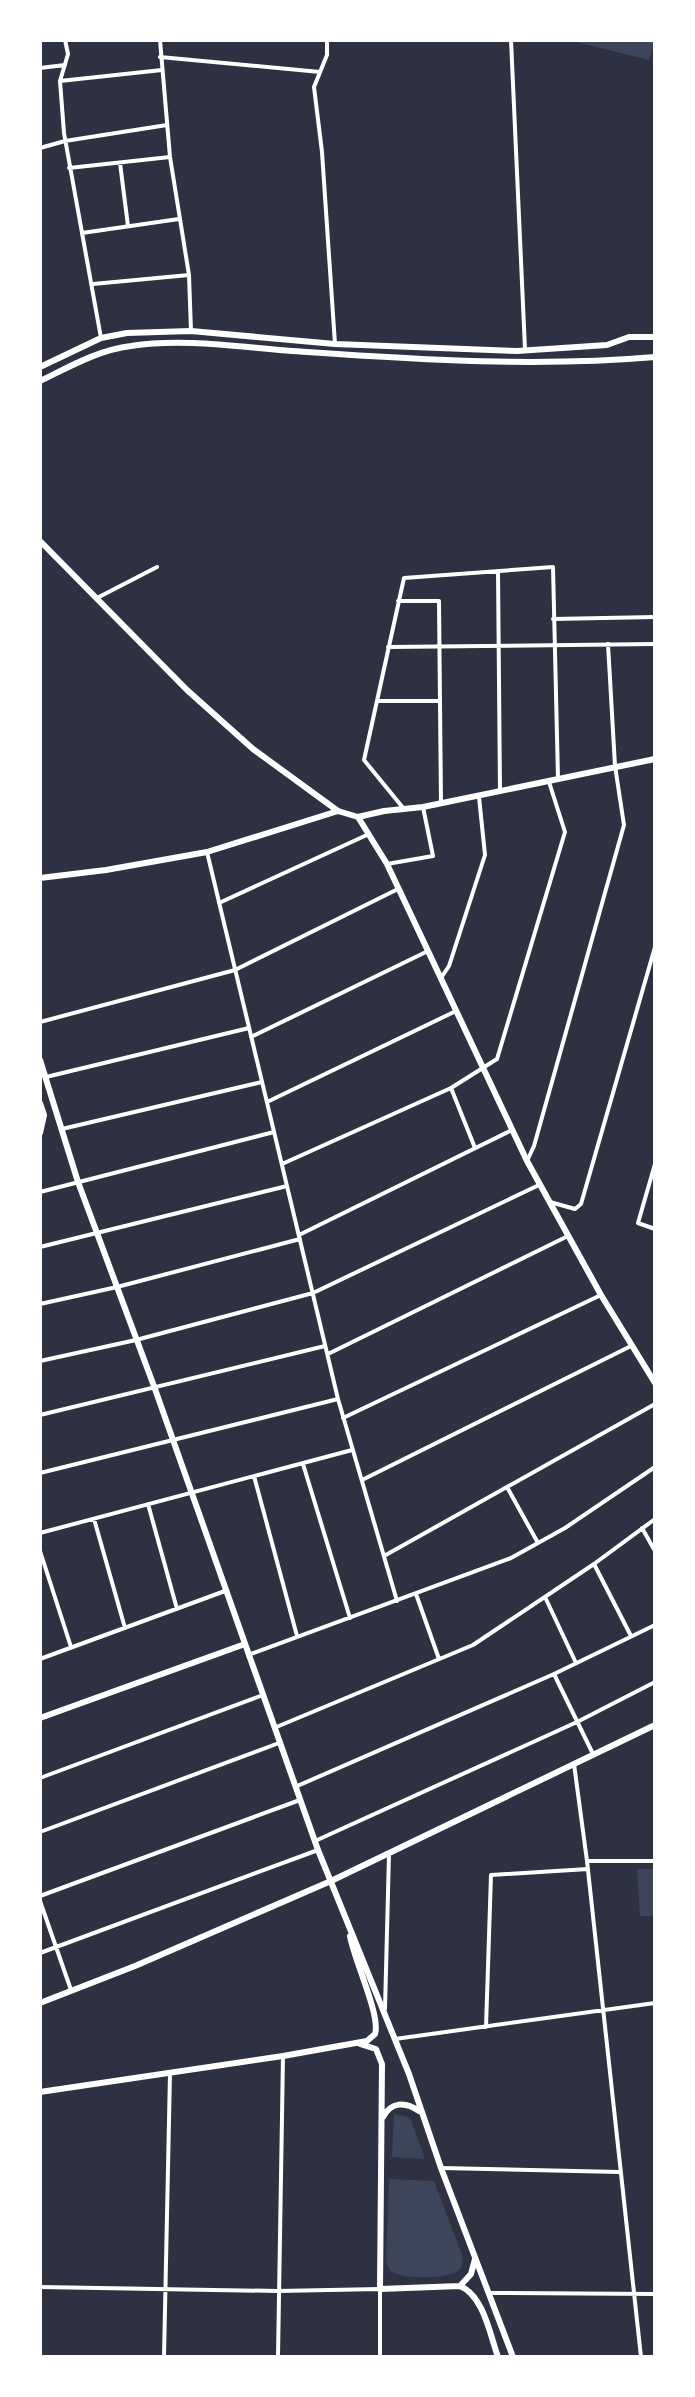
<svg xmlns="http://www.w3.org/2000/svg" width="695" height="2397" viewBox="0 0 695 2397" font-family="'IBM Plex Serif',serif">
<rect width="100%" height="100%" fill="#2d3142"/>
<path fill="#3c4559" d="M568,40H655V42L649,60Z
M637,1869H655V1916H640Z
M394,2114L408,2117L411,2120L425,2159L392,2157Z
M389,2179L434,2181L462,2255C462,2260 464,2264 461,2268C454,2280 400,2280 391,2271C387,2267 387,2264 386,2259Z"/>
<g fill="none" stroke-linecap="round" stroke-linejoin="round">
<path stroke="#fff" stroke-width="4" d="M65,40L68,54L60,81L64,133L101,338
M160,40L170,157L189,275L191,331
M327,40V55L314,87L322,152L335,344
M511,40L525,349
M160,57L320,72
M40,68L65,65
M60,81L162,70
M40,148L65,141L167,125
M120,163L128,226
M69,168L170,157
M82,233L179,219
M93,284L189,275
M498,571L500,792
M97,598L157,567
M398,601H439L441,804
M553,619L655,617
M388,647L655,644
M377,701H439
M404,809L364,760L404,578L553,567L558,778
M207,852L338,1399L397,1601
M387,864L433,856L423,807
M219,903L369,834
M441,978L449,966L485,855L479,797
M40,1022L235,970L398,889
M251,1037L428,951
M46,1077L249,1028
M451,1088L475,1148
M267,1102L456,1011
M62,1129L262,1082
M527,1161L534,1146L624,825L615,766L608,644
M282,1164L451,1088L497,1059L565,832L549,782
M655,1164L638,1223L655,1229
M40,1192L274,1132
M550,1202L575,1209L581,1204L655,947
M299,1235L512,1130
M40,1247L287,1186
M40,1304L117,1287L300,1239
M328,1354L568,1236
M40,1361L136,1340L313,1293L539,1185
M40,1415L325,1346
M343,1418L601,1295
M303,1464L350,1618
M40,1473L338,1399
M254,1476L297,1636
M362,1480L631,1346
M507,1487L538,1543
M148,1504L177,1609
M94,1519L125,1628
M642,1528L655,1551
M40,1533L352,1450
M40,1551L71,1647
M384,1556L655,1404
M594,1564L631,1636
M416,1594L439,1659
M545,1597L576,1663
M248,1655L511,1558L565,1528L655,1467
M40,1659L225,1591
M554,1674L593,1754
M274,1728L473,1645L594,1564L655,1519
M574,1764L587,1861H655
M40,1778L263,1695
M295,1787L554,1674L655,1625
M40,1832L279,1743
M315,1841L577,1722L655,1682
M587,1861L641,2357
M40,1896L300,1800
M40,1901L71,1990
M40,1953L318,1850
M385,2009L389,1854
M486,2027L491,1875L588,1869
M395,2039L655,2003
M442,2168L620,2172
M40,2287L278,2291L380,2289V2357
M490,2293L655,2294
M164,2357L170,2073
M278,2357L283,2056"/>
<path stroke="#fff" stroke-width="6" d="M40,541L187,690L253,749L338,811
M40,2003L135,1966L331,1881L655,1725"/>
<path stroke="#fff" stroke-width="6" d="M40,367L101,338L127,333L191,331L335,344L517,351L607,345L629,337H655
M40,381C69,367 98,350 131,346C188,337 250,349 307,352C423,360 539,367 655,357
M358,817L387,864L527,1161L601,1295L655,1383
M40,878L106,870L207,852L338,811L358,817L384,811L423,807L655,759
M40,1060L78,1182L155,1389L318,1850L409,2074L441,2168L513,2357
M40,1103L44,1115L40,1133
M40,1718L245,1644
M360,2044L376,2049L382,2064L380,2289L460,2286C484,2296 490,2335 498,2357
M40,2092L283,2056L367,2041L375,2034C381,2016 354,1960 350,1936
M383,2117C391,2102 405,2101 419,2111
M460,2286L471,2274L475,2259"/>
</g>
<rect width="695" height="2397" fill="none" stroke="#ffffff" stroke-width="84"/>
</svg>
